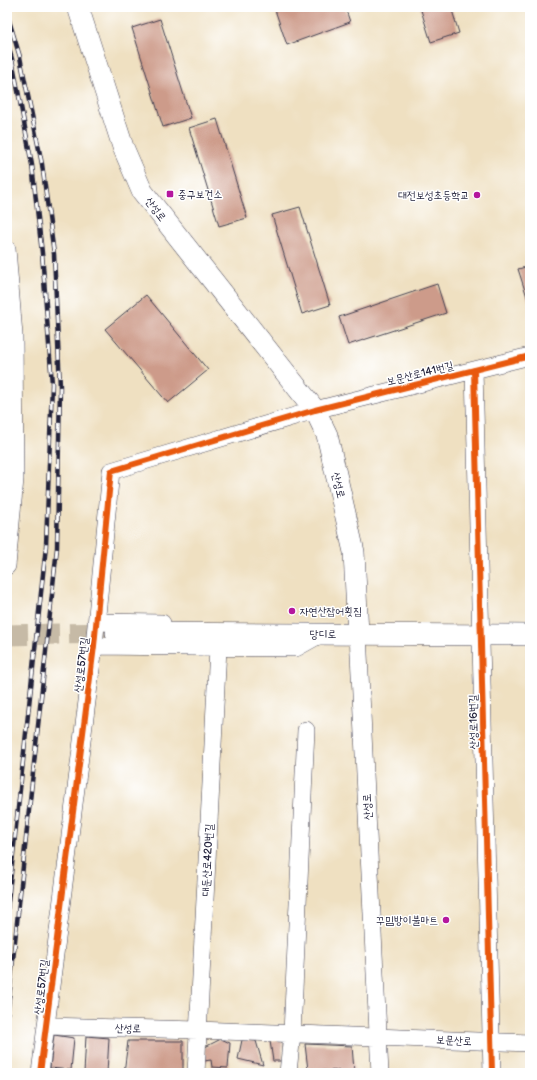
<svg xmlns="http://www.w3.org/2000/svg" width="537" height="1080" viewBox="0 0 537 1080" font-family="'Balsamiq Sans','Poor Story',sans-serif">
<rect width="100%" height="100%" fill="#fff"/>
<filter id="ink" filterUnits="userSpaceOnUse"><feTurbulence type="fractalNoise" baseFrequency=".025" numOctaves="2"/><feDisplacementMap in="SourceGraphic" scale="8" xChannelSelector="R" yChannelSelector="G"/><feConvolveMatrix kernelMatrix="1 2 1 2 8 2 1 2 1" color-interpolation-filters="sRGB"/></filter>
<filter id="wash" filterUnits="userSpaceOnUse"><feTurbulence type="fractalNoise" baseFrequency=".012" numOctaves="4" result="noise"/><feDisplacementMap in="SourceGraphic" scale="16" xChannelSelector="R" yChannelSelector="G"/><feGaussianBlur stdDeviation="0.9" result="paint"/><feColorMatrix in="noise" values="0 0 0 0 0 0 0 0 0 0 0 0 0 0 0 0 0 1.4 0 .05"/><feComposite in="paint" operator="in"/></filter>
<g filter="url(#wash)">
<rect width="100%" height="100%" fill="#efe0c1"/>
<g id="blocks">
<path fill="#cd9b8a" d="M274,7H345L350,22L287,45Z
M420,7H451L459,33L431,42Z
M160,19L191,118L163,127L132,28Z
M217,119L247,218L219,226L189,128Z
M300,207L330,305L302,314L272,215Z
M530,266V306L518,269Z
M437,284L446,313L348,345L339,317Z
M146,295L208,370L168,403L105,329Z
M54,1035L74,1038L71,1070L50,1068Z
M86,1036L109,1038L107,1073H84Z
M221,1039L230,1043L228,1068L212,1067L211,1060L204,1061L205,1047Z
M242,1040L256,1041L263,1065L238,1059Z
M282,1040L283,1061H273L270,1041Z
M128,1041H183V1073H124Z
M305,1044L352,1046L354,1071L308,1070Z"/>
</g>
</g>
<g filter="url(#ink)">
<use href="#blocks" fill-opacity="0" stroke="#413e4f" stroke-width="1"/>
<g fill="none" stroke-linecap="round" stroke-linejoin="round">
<path stroke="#c6baa6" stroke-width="21" stroke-dasharray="21 10" stroke-linecap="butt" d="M7,635L116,633"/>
<defs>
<path id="minor" d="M7,249L14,335L15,479L7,566
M474,370L492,1073
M97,622L162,623
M358,634L380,1073
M94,646L296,648L321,634
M46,1026L198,1030L530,1043
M40,1073L94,646L111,471L315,410L530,356
M196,1073L218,648
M288,1073L292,1033L306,730"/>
<path id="major" d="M78,7L123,147L142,191L315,410L327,435L354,552L358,634
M116,633L530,635"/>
</defs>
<use href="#minor" stroke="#413e4f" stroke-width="18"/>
<use href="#major" stroke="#413e4f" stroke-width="22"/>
<use href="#minor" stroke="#fff" stroke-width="17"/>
<use href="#major" stroke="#fff" stroke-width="21"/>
<defs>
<path id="rail" d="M7,14L20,57L42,164L54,254L60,387L57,548L7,1016
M7,43L12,59L32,165L42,253L52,384L46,546L7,911"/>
</defs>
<use href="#rail" stroke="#22223b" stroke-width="4.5"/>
<use href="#rail" stroke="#fff" stroke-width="3" stroke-dasharray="9" stroke-linecap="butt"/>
<defs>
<path id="cycleway" d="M474,370L492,1073
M40,1073L94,646L111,471L315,410L530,356"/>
</defs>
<use href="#cycleway" stroke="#fff" stroke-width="8"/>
<use href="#cycleway" stroke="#e8590c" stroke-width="6"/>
</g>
</g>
<g fill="#b5179e" stroke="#fff" stroke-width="1.5">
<rect x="166" y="190" width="8" height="8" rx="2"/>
<circle cx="477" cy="195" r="4"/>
<circle cx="292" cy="611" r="4"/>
<circle cx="446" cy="920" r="4"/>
</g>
<g text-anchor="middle" stroke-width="3" stroke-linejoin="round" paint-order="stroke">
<g font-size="11" fill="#22223b" stroke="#fff" text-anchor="start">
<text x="178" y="198">중구보건소</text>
<text x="469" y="199" text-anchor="end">대전보성초등학교</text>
<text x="300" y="615">자연산잡어횟집</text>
<text x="438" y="924" text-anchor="end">꾸밈방이불마트</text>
</g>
<g font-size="11" fill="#22223b" stroke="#fff">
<text transform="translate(156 209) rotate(53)" y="4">산성로</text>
<text transform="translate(420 373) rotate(-14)" y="4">보문산로141번길</text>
<text transform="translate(339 485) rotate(77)" y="4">산성로</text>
<text x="323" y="638">당디로</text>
<text transform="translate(81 665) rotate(-83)" y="4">산성로57번길</text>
<text transform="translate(473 722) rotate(-91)" y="4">산성로16번길</text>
<text transform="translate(367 807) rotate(-93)" y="4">산성로</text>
<text transform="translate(207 860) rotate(-87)" y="4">대둔산로420번길</text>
<text transform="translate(41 987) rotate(-83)" y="4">산성로57번길</text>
<text transform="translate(128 1028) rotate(1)" y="4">산성로</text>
<text transform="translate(454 1040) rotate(3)" y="4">보문산로</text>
</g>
</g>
<rect width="537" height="1080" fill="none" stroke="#fff" stroke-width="24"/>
</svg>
